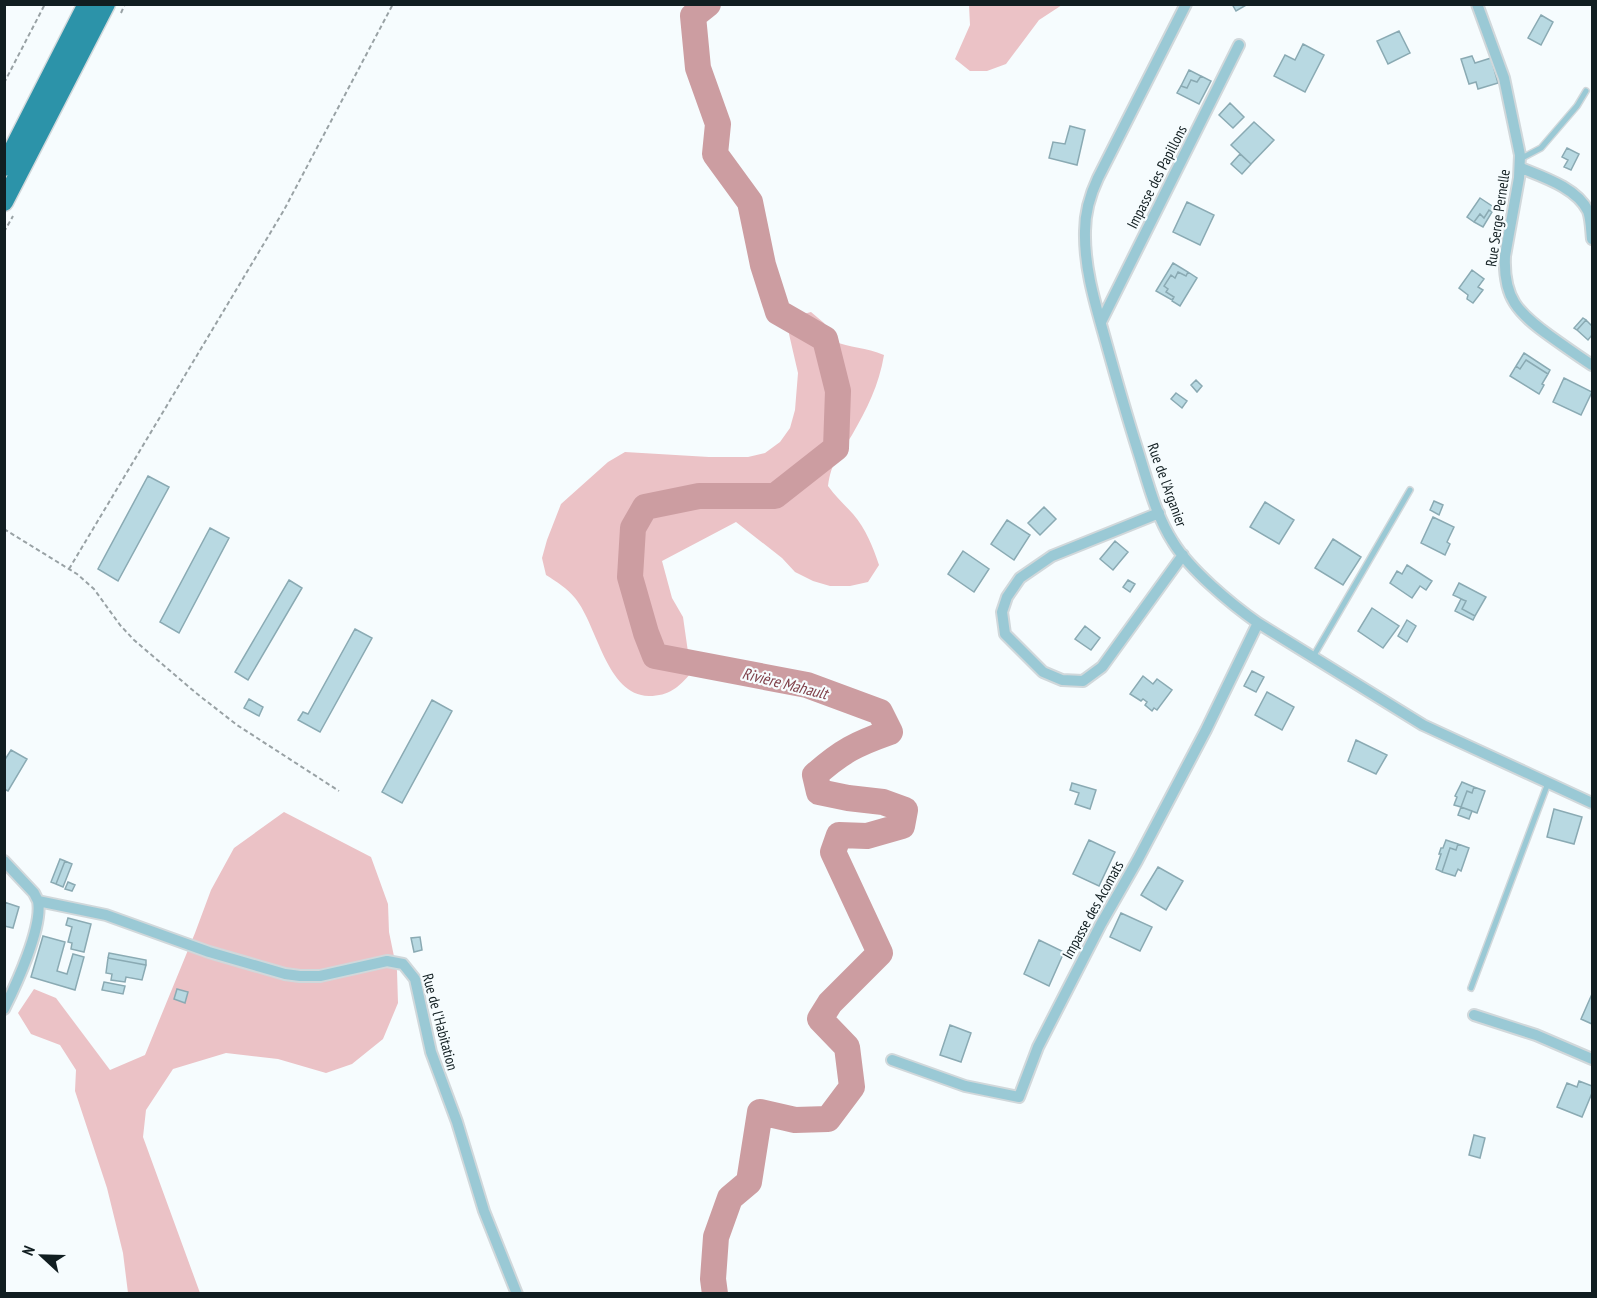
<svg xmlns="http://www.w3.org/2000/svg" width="1597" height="1298" viewBox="0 0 1597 1298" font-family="'PT Sans Narrow',sans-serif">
<rect width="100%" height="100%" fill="#f6fcfe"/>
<path fill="#ebc2c6" d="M969,5H1062L1039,20L1006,64L987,71H970L955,59L970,25Z
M811,312L824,323L833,341C850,348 866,347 884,355C879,385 867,409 852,435C840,454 831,462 828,486C836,497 845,505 853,514C866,529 873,547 879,565L868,582L850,586H830L813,581L795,572L782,558L736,522L662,561L672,598L683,617L691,673C679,687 669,696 649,696C606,695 598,626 575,598C567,588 557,582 546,575L542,558L547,540L561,504L608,462L625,452L709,457H748L765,453L780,442L790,428L795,410L798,373L789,334L792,317Z
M284,812L371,857L388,904L389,932L397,971L398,1003L383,1039L352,1064L326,1073L278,1059L226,1053L173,1069L146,1110L143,1137L200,1293H128L123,1253L107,1188L75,1091L76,1070L60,1045L31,1034L18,1013L34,989L56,998L110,1070L145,1055L195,933L211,890L234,848Z"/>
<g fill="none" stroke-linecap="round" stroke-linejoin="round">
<path stroke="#cc9da1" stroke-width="26" d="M708,4L693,16L698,68L718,124L715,154L750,202L763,265L778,312L825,339L838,391L836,448L775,496H699L645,507L633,528L630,577L646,633L655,656L807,685L880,712L890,732C856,744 842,751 815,775L819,792L848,798L883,802L905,810L902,826L867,836L839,835L833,852L880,953L830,1003L820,1019L847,1047L852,1087L828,1119L795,1120L760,1112L749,1182L730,1198L716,1237L713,1279L715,1294"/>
</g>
<path fill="#b8d9e2" stroke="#8aaab3" stroke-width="1.5" d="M1232,4H1248L1236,11Z
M1541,15L1553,22L1541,45L1528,38Z
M1399,31L1410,53L1388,64L1377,41Z
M1303,44L1324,55L1305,92L1274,76L1285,55L1295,60Z
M1472,56L1475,63L1491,58L1498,83L1478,89L1476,82L1469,84L1461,59Z
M1189,70L1201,76L1197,82L1191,80L1187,88L1181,86Z
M1201,76L1211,81L1199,104L1177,93L1181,86L1187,88L1191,80L1197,82Z
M1230,103L1244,117L1233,128L1219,115Z
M1254,122L1274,140L1251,164L1231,145Z
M1070,126L1085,130L1077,165L1049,158L1053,142L1065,144Z
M1567,148L1579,154L1571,170L1564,167L1568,160L1562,157Z
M1240,154L1251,164L1242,174L1231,164Z
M1480,198L1495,208L1492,212L1489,210L1484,218L1480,214L1474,222L1467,217Z
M1187,202L1214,215L1200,245L1173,232Z
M1489,210L1492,212L1483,227L1474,222L1480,214L1484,218Z
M1173,263L1188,272L1186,276L1178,272L1175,278L1171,275L1164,286L1168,289L1166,292L1174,297L1172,300L1156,291Z
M1472,270L1484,279L1478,287L1483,290L1473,303L1467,299L1468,295L1459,288Z
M1178,272L1186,276L1188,272L1197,278L1180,306L1172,301L1174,297L1166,292L1168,289L1164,286L1171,275L1175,278Z
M1583,318L1586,320L1577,330L1574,328Z
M1586,320L1592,326V335L1588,340L1577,330Z
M1524,353L1550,370L1548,374L1526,360L1520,369L1516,366Z
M1526,360L1548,374L1542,384L1544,385L1539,394L1510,376L1516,366L1520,369Z
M1564,378L1592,392L1581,415L1553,402Z
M1196,380L1202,386L1197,392L1191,385Z
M1176,393L1187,401L1182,408L1171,399Z
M148,476L169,487L118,581L98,569Z
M1434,501L1443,505L1439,515L1430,510Z
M1265,502L1294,520L1279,544L1250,527Z
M1044,507L1056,519L1040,535L1028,523Z
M1433,517L1454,527L1447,542L1450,544L1445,555L1421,543Z
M1007,520L1030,535L1014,560L991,544Z
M210,528L229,538L179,633L160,622Z
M1333,539L1361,557L1343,585L1315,568Z
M1115,541L1128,552L1113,570L1100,559Z
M963,551L989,569L974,592L948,574Z
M1407,565L1432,581L1426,590L1420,586L1412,598L1390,583L1397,571L1402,574Z
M289,580L302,588L248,680L235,672Z
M1128,580L1135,584L1130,592L1123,587Z
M1459,583L1486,597L1475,616L1462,609L1466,601L1453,595Z
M1461,599L1466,601L1462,609L1475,616L1473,620L1455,611Z
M1372,608L1399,626L1383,648L1358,631Z
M1407,620L1416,626L1407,642L1398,636Z
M1085,626L1100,638L1091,650L1075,639Z
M355,629L372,638L320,732L298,720L303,712L308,714Z
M1252,671L1264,677L1256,692L1244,686Z
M1143,676L1153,684L1157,679L1172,690L1157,710L1154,708L1152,711L1145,705L1147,702L1143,699L1141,701L1130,694Z
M1267,692L1294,707L1282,730L1255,715Z
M249,699L263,707L259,716L244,708Z
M432,700L452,711L402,803L382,792Z
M1356,740L1387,755L1376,774L1348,761Z
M11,750L27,759L8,791L4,789V761Z
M1462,782L1474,787L1472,793L1467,791L1461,807L1454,805L1457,797L1455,796Z
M1072,783L1096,790L1090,809L1075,804L1079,793L1070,790Z
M1474,787L1485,791L1477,813L1461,807L1467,791L1472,793Z
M1461,807L1472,811L1469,819L1458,815Z
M1554,809L1582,817L1574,844L1547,837Z
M1089,840L1115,852L1099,886L1073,874Z
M1446,840L1458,844L1456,850L1450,848L1442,872L1436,869L1441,854H1439L1441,848H1443Z
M1458,844L1469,848L1461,871L1458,869L1455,876L1442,872L1450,848L1456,850Z
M60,859L65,861L56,884L51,882Z
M65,861L72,864L63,887L56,884Z
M1158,867L1183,881L1166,910L1141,895Z
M68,882L75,885L72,891L65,889Z
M4,902L19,907L13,928L4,926Z
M1121,913L1152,927L1140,951L1110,937Z
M68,918L91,924L84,952L71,949L72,943L68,942L72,927L66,925Z
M43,936L65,942L57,971L67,974L73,954L84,957L75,990L31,977Z
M420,937L422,950L414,952L411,938Z
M1039,940L1064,952L1049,986L1024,974Z
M109,953L146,960V965L108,958Z
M108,958L146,965L142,980L126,977L125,982L111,980L112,974L106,973Z
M104,982L125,986L123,994L102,990Z
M177,989L188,992L185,1003L174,999Z
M1592,994V1024L1581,1019Z
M950,1025L971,1033L961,1062L940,1055Z
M1579,1081L1592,1086V1093L1582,1117L1557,1107L1567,1083L1577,1087Z
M1474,1135L1485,1138L1480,1158L1469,1155Z"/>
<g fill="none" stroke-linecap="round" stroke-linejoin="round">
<defs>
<path id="service" d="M1520,159L1541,148L1577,106L1586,91
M1313,657L1410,490
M1471,988L1548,783"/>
<path id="minor" d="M1186,4L1098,178C1090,195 1085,211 1085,231C1084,269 1096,306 1106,342C1116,378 1126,413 1137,448C1147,479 1155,514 1173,542C1190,570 1231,604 1258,623L1423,725L1592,803
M1477,4L1504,78L1520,155L1519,178L1505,256C1503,298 1518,313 1550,336C1564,346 1578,356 1592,365
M1521,168C1543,177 1577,188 1588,211C1591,219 1591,230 1592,239
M1101,322L1239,45
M1159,513L1052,556L1020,578L1007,597L1002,612L1005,634L1043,672L1062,680L1083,681L1102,667L1183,555
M4,861L34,893L38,901L106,915L209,952L285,974L300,976H320L387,961L403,964L415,979L431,1052L457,1122L484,1211L517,1294
M4,1009C16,985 43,927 38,901
M1474,1015L1536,1035L1592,1059
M892,1060L965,1086L1019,1097L1038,1047L1101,924L1137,861L1206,730L1258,623"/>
<path id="trunk" d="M4,167L87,4
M4,202L106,4"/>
</defs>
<use href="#service" stroke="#d1d8db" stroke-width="8"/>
<use href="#minor" stroke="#d1d8db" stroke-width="14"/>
<use href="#trunk" stroke="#d1d8db" stroke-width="21"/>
<path stroke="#99a2a5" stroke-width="2" stroke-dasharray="4.5 3" stroke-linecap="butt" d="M121,13L125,4
M4,83L45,4
M4,232L13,216
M4,529L77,574L94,589L120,625L134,640L196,693L237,725L339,791
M69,569L284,210L393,4"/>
<use href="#service" stroke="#9ac9d5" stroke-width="5"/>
<use href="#minor" stroke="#9ac9d5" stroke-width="10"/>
<use href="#trunk" stroke="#2c93a9" stroke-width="18"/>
</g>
<g text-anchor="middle" stroke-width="4.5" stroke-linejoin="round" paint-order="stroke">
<g font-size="15" fill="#111e21" stroke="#f6fcfe">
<text transform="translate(1157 177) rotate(-63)" y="5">Impasse des Papillons</text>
<text transform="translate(1498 218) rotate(-82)" y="5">Rue Serge Pernelle</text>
<text transform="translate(1167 485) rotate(70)" y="5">Rue de l'Arganier</text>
<text transform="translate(1093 910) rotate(-61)" y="5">Impasse des Acomats</text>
<text transform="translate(440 1022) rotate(75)" y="5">Rue de l'Habitation</text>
</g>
<g font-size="16" font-style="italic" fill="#80414a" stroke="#f6fcfe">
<text transform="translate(785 683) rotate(14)" y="6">Rivière Mahault</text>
</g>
</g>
<rect width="1597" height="1298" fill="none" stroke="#111e21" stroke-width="12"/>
<g transform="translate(42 1256) rotate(292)" stroke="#f6fcfe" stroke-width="4.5" paint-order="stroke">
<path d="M0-4.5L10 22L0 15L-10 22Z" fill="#111e21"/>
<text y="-9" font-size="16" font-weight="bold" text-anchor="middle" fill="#111e21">N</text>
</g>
</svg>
